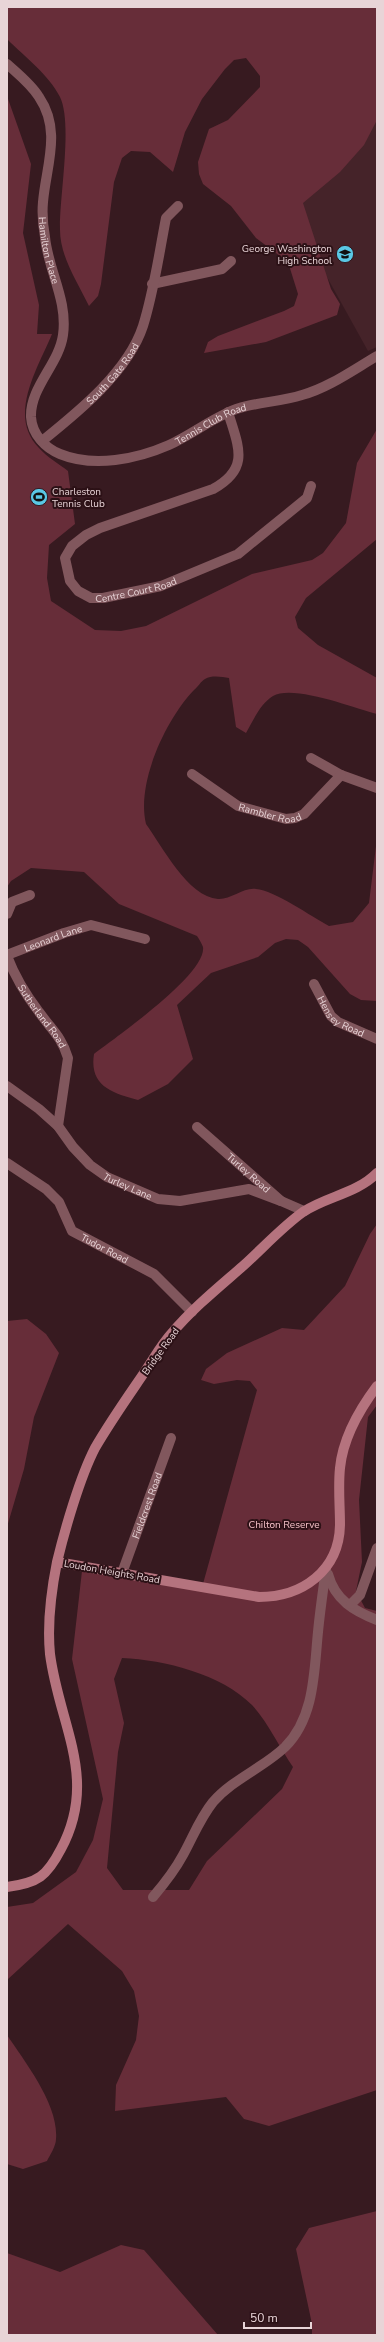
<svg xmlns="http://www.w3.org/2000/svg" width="384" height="2342" viewBox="0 0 384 2342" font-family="'Nunito Sans',sans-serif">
<rect width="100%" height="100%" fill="#371a20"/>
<path fill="#452329" d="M377,69V347L368,351L287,205Z"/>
<path fill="#672d39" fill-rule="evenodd" d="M7,7H377V120L364,145L340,172L303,203L331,289L340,304L337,315L266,342L204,353L208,342L218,336L284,311L294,306L298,294L288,262L256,238L231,206L203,184L199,174L198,162L209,129L228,120L260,87V76L246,58L234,60L225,69L202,99L185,132L173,172L150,152L131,151L122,158L114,182L101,284L98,296L89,306C78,283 60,257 60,230C59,198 73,124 60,97C49,75 25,57 7,39Z
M7,96L31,164L23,233L39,305L37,334H52C38,368 7,416 39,448C47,457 59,464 68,471L75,524L49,545L47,578L51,601L95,630L121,631L146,626L252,574L312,560L323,553L346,523L357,463L377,429V539L306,598L295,617L298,628L318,645L377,678V714C354,708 293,684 273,696C260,704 253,721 246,733L236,727L229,678C222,677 212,675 205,679C201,681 198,687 194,690C166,719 136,783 146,824C162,846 188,897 218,899C230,900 244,887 256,889C274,890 312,917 329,926L353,922L369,903L377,838V1001L361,1000L350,994L308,947L298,940L286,939L275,943L258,957L211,973L177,1005L193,1059L168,1084L138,1100C112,1093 89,1086 94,1054C116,1037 207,974 203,947C202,944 199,939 197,936L119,904L84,872L31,868L11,881L7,887Z
M377,1224V1405L368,1417L359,1500L362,1562L356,1591L365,1608L377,1611V2090L269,2126L244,2119L226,2097L115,2111L116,2085L136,2040L139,2016L134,1991L122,1971L68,1924L7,1980V1907L33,1903L76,1872L93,1840L103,1799L72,1659L82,1571L201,1591L257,1390L250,1381L237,1380L214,1384L201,1380L206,1369L227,1353L282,1328L304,1330L345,1286L370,1234ZM122,1658C165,1660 221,1674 252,1705C267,1721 280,1748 293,1767L282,1789L207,1861L189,1890H123L107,1868L118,1752L124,1723L114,1679Z
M27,1319L46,1334L59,1353L34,1417L24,1469L7,1527V1321Z
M7,2035C25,2062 59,2105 56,2139C56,2146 50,2155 47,2161L23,2169L7,2164Z
M377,2211V2335H312V2324L296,2249L309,2228Z
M121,2245L144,2250L218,2335H7V2253L60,2272Z"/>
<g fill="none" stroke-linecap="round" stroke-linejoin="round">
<g stroke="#81575d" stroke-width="10">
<path id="s1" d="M7,64C18,74 31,84 39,97C62,131 46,166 43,202C42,213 43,226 45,237C48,270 68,300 63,335C59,364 30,387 31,417C32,434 45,448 60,454C94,468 137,459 169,445C189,436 207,422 227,413C249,402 277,403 302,395C328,388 353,370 377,356"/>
<path d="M152,284L222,269L231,261"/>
<path id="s2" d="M228,412C238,446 251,468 213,489L100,528L86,535L72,546L65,558L70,581L78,591L91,598H103L161,586L238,554L307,498L311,486"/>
<path id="s3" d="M42,441C78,412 128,372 143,326C154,291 159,254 166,218L178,206"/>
<path d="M311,758L341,775L377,788"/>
<path id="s4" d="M192,774L238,806L286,819L295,818L304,814L341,775"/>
<path d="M7,914L12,902L30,895"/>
<path id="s5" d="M7,955L64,933L91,925L145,939"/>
<path id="s6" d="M7,956C15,977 26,995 39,1012C51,1029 62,1037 68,1058L58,1126"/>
<path id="s7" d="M314,984L331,1016L338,1022L377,1039"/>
<path id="s8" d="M7,1086L39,1109L58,1126L73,1147L90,1165L107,1177L158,1199L180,1201L249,1189L281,1201"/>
<path id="s9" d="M197,1127L281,1201L304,1211"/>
<path id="s10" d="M7,1163L46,1189L59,1202L72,1231L154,1274L192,1312"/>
<path id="s11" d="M122,1573L171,1438"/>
<path d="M328,1574C335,1600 354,1611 377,1620"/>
<path d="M351,1604L360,1595L377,1548"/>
<path d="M153,1897C164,1884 175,1870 183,1855C193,1837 200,1818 213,1802C233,1779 263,1768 285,1747C315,1717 314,1671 318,1632C320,1611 323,1590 326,1569"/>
</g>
<path stroke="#b5737e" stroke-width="10" d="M57,1562L259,1597C302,1597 339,1571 340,1525C340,1506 338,1487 340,1468C343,1437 359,1410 377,1386
M7,1887C38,1883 47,1876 61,1849C99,1778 59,1725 50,1654C47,1623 51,1592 57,1562C65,1529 80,1477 95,1448C110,1422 127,1398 144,1373C153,1360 161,1345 172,1333C193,1308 219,1287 243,1266C263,1248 282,1227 303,1212C327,1196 356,1194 377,1173"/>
</g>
<defs>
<symbol id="school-disc" viewBox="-11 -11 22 22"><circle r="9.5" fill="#5ac8e5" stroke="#2c1116"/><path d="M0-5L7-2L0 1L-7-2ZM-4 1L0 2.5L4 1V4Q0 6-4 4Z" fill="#111"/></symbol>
<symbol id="stadium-disc" viewBox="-11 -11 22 22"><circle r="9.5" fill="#5ac8e5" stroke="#2c1116"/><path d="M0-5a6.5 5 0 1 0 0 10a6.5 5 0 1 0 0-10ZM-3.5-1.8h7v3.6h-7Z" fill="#111"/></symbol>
</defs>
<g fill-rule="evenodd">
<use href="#school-disc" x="335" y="244" width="20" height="20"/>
<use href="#stadium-disc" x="29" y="487" width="20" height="20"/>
</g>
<g text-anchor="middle" stroke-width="4" stroke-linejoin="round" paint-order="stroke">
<g font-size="10" fill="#e8d4d7" stroke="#2c1116" text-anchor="end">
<text x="332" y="252">George Washington<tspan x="332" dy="12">High School</tspan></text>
<text x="52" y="495" text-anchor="start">Charleston<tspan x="52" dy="12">Tennis Club</tspan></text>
</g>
<g font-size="10" fill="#e8d4d7" stroke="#2c1116">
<text dy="4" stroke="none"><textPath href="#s1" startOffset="203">Hamilton Place</textPath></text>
<text dy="4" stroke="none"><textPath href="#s3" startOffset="98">South Gate Road</textPath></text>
<text dy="4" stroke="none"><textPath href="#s1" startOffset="587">Tennis Club Road</textPath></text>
<text dy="4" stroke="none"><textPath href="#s2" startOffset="353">Centre Court Road</textPath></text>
<text dy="4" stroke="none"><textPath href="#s4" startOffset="89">Rambler Road</textPath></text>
<text dy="4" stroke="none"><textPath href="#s5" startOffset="49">Leonard Lane</textPath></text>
<text dy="4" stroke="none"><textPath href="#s7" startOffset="44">Hensey Road</textPath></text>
<text dy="4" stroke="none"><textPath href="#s6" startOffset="70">Sutherland Road</textPath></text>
<text dy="4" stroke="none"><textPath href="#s9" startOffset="69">Turley Road</textPath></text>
<text dy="4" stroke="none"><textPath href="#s8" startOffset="159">Turley Lane</textPath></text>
<text dy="4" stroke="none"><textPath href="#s10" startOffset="134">Tudor Road</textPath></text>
<text transform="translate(160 1351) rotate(-54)" y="4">Bridge Road</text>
<text dy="4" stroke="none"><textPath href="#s11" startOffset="72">Fieldcrest Road</textPath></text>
<text transform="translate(112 1571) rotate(10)" y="4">Loudon Heights Road</text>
</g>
<g font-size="10" fill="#f7c2c9" stroke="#2c1116">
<text x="284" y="1528">Chilton Reserve</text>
</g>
</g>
<rect width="384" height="2342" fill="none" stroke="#e8d4d7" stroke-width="16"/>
<path d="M244 2322v6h67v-6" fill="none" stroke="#e8d4d7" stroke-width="2"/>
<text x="250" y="2322" font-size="12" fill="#e8d4d7" stroke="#2c1116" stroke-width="3" paint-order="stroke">50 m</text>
</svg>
